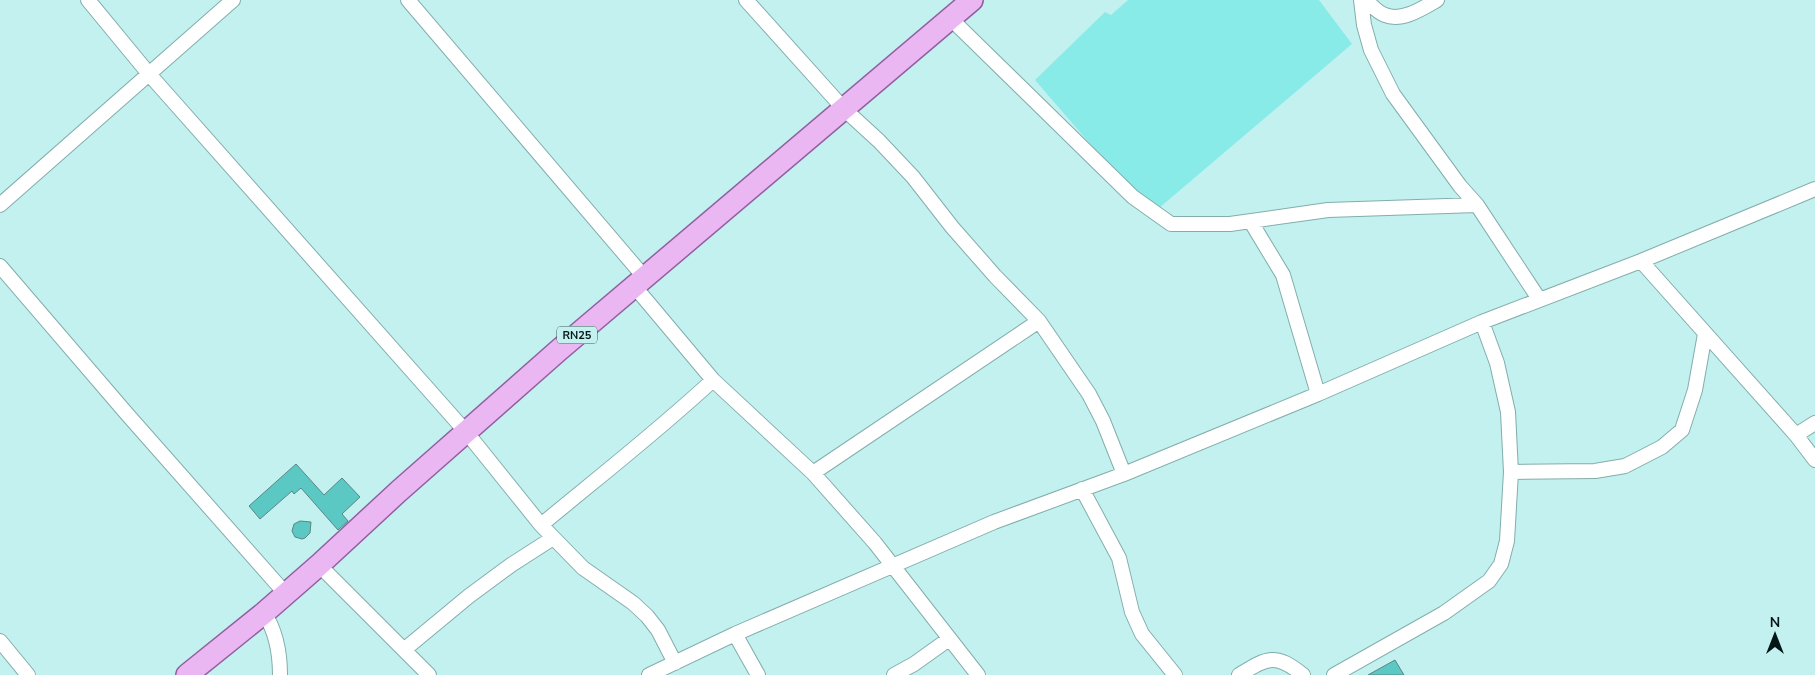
<svg xmlns="http://www.w3.org/2000/svg" width="1815" height="675" viewBox="0 0 1815 675" font-family="'Nunito Sans',sans-serif">
<rect width="100%" height="100%" fill="#c3f1ef"/>
<path fill="#89ebe7" d="M1128,0H1319L1352,44L1159,208L1129,189L1035,80L1105,12L1111,15Z"/>
<path fill="#5bc8c4" stroke="#5b8684" d="M296,464L324,495L342,478L360,497L342,514L348,521L338,530L301,488L294,494L292,491L260,519L249,506Z
M300,521L311,522L310,533L305,538L302,539L295,537L292,531L294,524Z
M1395,660L1404,675H1368Z"/>
<g fill="none" stroke-linecap="round" stroke-linejoin="round">
<defs>
<path id="street" d="M88,0L149,74L467,433L541,525L583,568L633,603L647,616L658,630L675,663
M408,0L645,278
M746,0L843,108L879,141L913,177L952,227L995,276L1039,321L1089,394L1103,421L1124,474
M1361,0L1364,25L1371,50L1393,94L1460,186L1477,205
M1366,0C1371,5 1378,13 1385,15C1402,22 1423,8 1437,0
M950,18L1133,197L1171,224H1230L1328,210L1477,205L1539,299
M0,205L233,0
M1251,222L1283,275L1318,394
M1641,261L1796,435L1815,460
M0,266L127,414L285,593
M635,287L713,380L813,473L875,543L978,675
M1796,435L1815,423
M1511,472L1595,471L1625,466L1662,447L1682,430L1695,390L1705,334
M813,473L1039,321
M1082,489L1119,558L1132,612L1142,634L1175,675
M541,525C599,477 658,431 713,380
M319,565L429,675
M264,613C276,631 280,653 280,675
M735,634L758,675
M0,641L28,675
M405,649L469,596L511,565L553,538
M649,675L735,634L994,522L1124,474L1318,394L1482,322L1641,261L1815,189
M894,675L914,664L949,639
M1239,675C1267,658 1275,652 1303,675
M1334,675L1444,613L1489,581L1501,564L1507,541L1511,472L1508,412L1497,363L1482,322"/>
<path id="primary" d="M187,675L264,613L319,565L399,491L559,350L972,0"/>
</defs>
<use href="#street" stroke="#82aeab" stroke-width="16"/>
<use href="#primary" stroke="#915fa0" stroke-width="24"/>
<use href="#street" stroke="#fff" stroke-width="14"/>
<use href="#primary" stroke="#ebb7f2" stroke-width="21"/>
</g>
<g text-anchor="middle" stroke-width="4.5" stroke-linejoin="round" paint-order="stroke">
<rect fill="#c3f1ef" stroke="#3e5857" stroke-width="1" x="557" y="326.5" width="40" height="17" rx="4"/>
<g font-size="11" font-weight="bold" fill="#051616">
<text x="577" y="339">RN25</text>
</g>
</g>
<g transform="translate(1775 635)" stroke="#c3f1ef" stroke-width="4" paint-order="stroke">
<path d="M0-4L9 19L0 12L-9 19Z" fill="#051616"/>
<text y="-8" font-size="14" font-weight="bold" text-anchor="middle" fill="#051616">N</text>
</g>
</svg>
